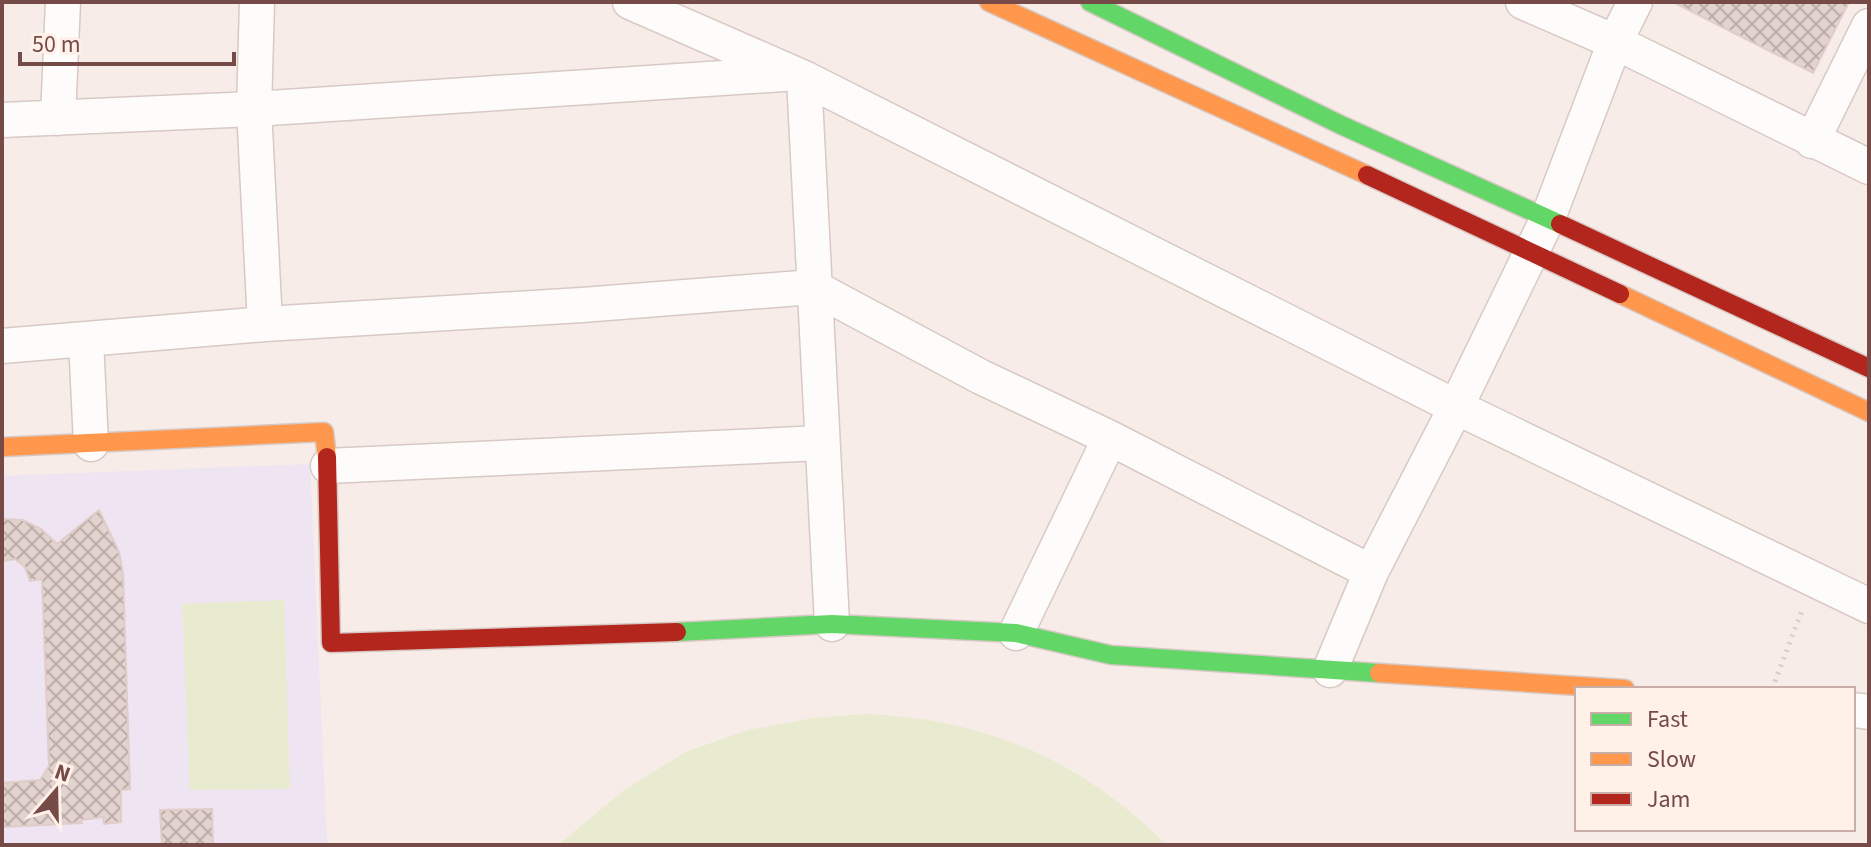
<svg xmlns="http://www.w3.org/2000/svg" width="1871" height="847" viewBox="0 0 1871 847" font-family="'Source Sans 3',sans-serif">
<defs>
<pattern id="building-cross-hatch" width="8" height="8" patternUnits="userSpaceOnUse" patternTransform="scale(2)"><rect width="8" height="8" fill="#e3d3cf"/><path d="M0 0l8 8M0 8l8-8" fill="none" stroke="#bdadaa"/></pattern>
</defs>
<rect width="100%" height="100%" fill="#f7ece7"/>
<path fill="#efe4f1" d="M310,464L327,845H2V476Z"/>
<path fill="#e9ebd1" d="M284,600L290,789L190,790L182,604Z
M866,714C987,719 1081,760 1167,845H558L623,791L685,752L748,730L813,718Z"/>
<path fill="url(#building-cross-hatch)" stroke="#e0cdc9" stroke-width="2" d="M1673,2H1849L1813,73Z
M99,510L119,552L123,574L130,789L121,790V822L104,824L103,817L81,820L82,823L2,827V783L40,780L49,766L42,579L30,581L25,567L15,559L2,561V519L23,520L41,529L57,544Z
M212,809L213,845H162L160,810Z"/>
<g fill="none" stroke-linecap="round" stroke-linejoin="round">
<defs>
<path id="street" d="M257,2L254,109L265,324
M630,2L804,78L1456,407L1869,606
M1523,2L1615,42L1869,167
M804,78L832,624
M58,118L63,2
M2,120L254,109L784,74
M1812,141L1869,26
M86,340L91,444
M2,346L265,324L582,305L813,287L981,377L1110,438L1371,572
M328,466L821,443
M1016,633L1110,438
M1330,670L1371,572L1456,407L1548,218L1615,42L1635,2
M1853,710L1869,712"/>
<path id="fast" d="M1090,2L1341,125L1560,224
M677,632L832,624L1016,633L1111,655L1379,673"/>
<path id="slow" d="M989,2L1367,175
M1620,294L1869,412
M2,447L324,432L327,457
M1379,673L1625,689"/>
<path id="jam" d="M1367,175L1620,294
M1560,224L1869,368
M327,457L331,643L677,632"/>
</defs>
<use href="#street" stroke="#d8c9c5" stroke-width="37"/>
<use href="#fast" stroke="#d7c8c4" stroke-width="21"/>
<use href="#slow" stroke="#d7c8c4" stroke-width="21"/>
<use href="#jam" stroke="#d7c8c4" stroke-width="21"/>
<path stroke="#d8cbc9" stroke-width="5" stroke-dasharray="2 6" stroke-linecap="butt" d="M1772,689L1803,608"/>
<use href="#street" stroke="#fefcfb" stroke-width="34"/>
<use href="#fast" stroke="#63d668" stroke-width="18"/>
<use href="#slow" stroke="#ff974d" stroke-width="18"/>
<use href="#jam" stroke="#b3261e" stroke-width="18"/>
</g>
<rect width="1871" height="847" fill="none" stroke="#764a46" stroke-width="8"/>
<rect x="1575" y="687" width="280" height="144" fill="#fff0e8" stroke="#c8aea7" stroke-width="2"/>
<rect x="1591" y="713" width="40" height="12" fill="#63d668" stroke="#c8aea7" stroke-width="2"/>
<text x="1647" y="727" font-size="24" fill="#764a46">Fast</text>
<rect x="1591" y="753" width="40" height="12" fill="#ff974d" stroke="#c8aea7" stroke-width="2"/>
<text x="1647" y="767" font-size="24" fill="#764a46">Slow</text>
<rect x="1591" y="793" width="40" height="12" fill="#b3261e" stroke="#c8aea7" stroke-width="2"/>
<text x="1647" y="807" font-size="24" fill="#764a46">Jam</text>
<g transform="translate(56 791) rotate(20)" stroke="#fff0e8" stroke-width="6" paint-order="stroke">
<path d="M0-6L14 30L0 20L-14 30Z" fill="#764a46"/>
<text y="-12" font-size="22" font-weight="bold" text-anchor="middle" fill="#764a46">N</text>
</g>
<path d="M20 52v12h214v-12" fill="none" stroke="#764a46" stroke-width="4"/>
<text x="32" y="52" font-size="24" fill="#764a46" stroke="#fff0e8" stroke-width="6" paint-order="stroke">50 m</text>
</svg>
